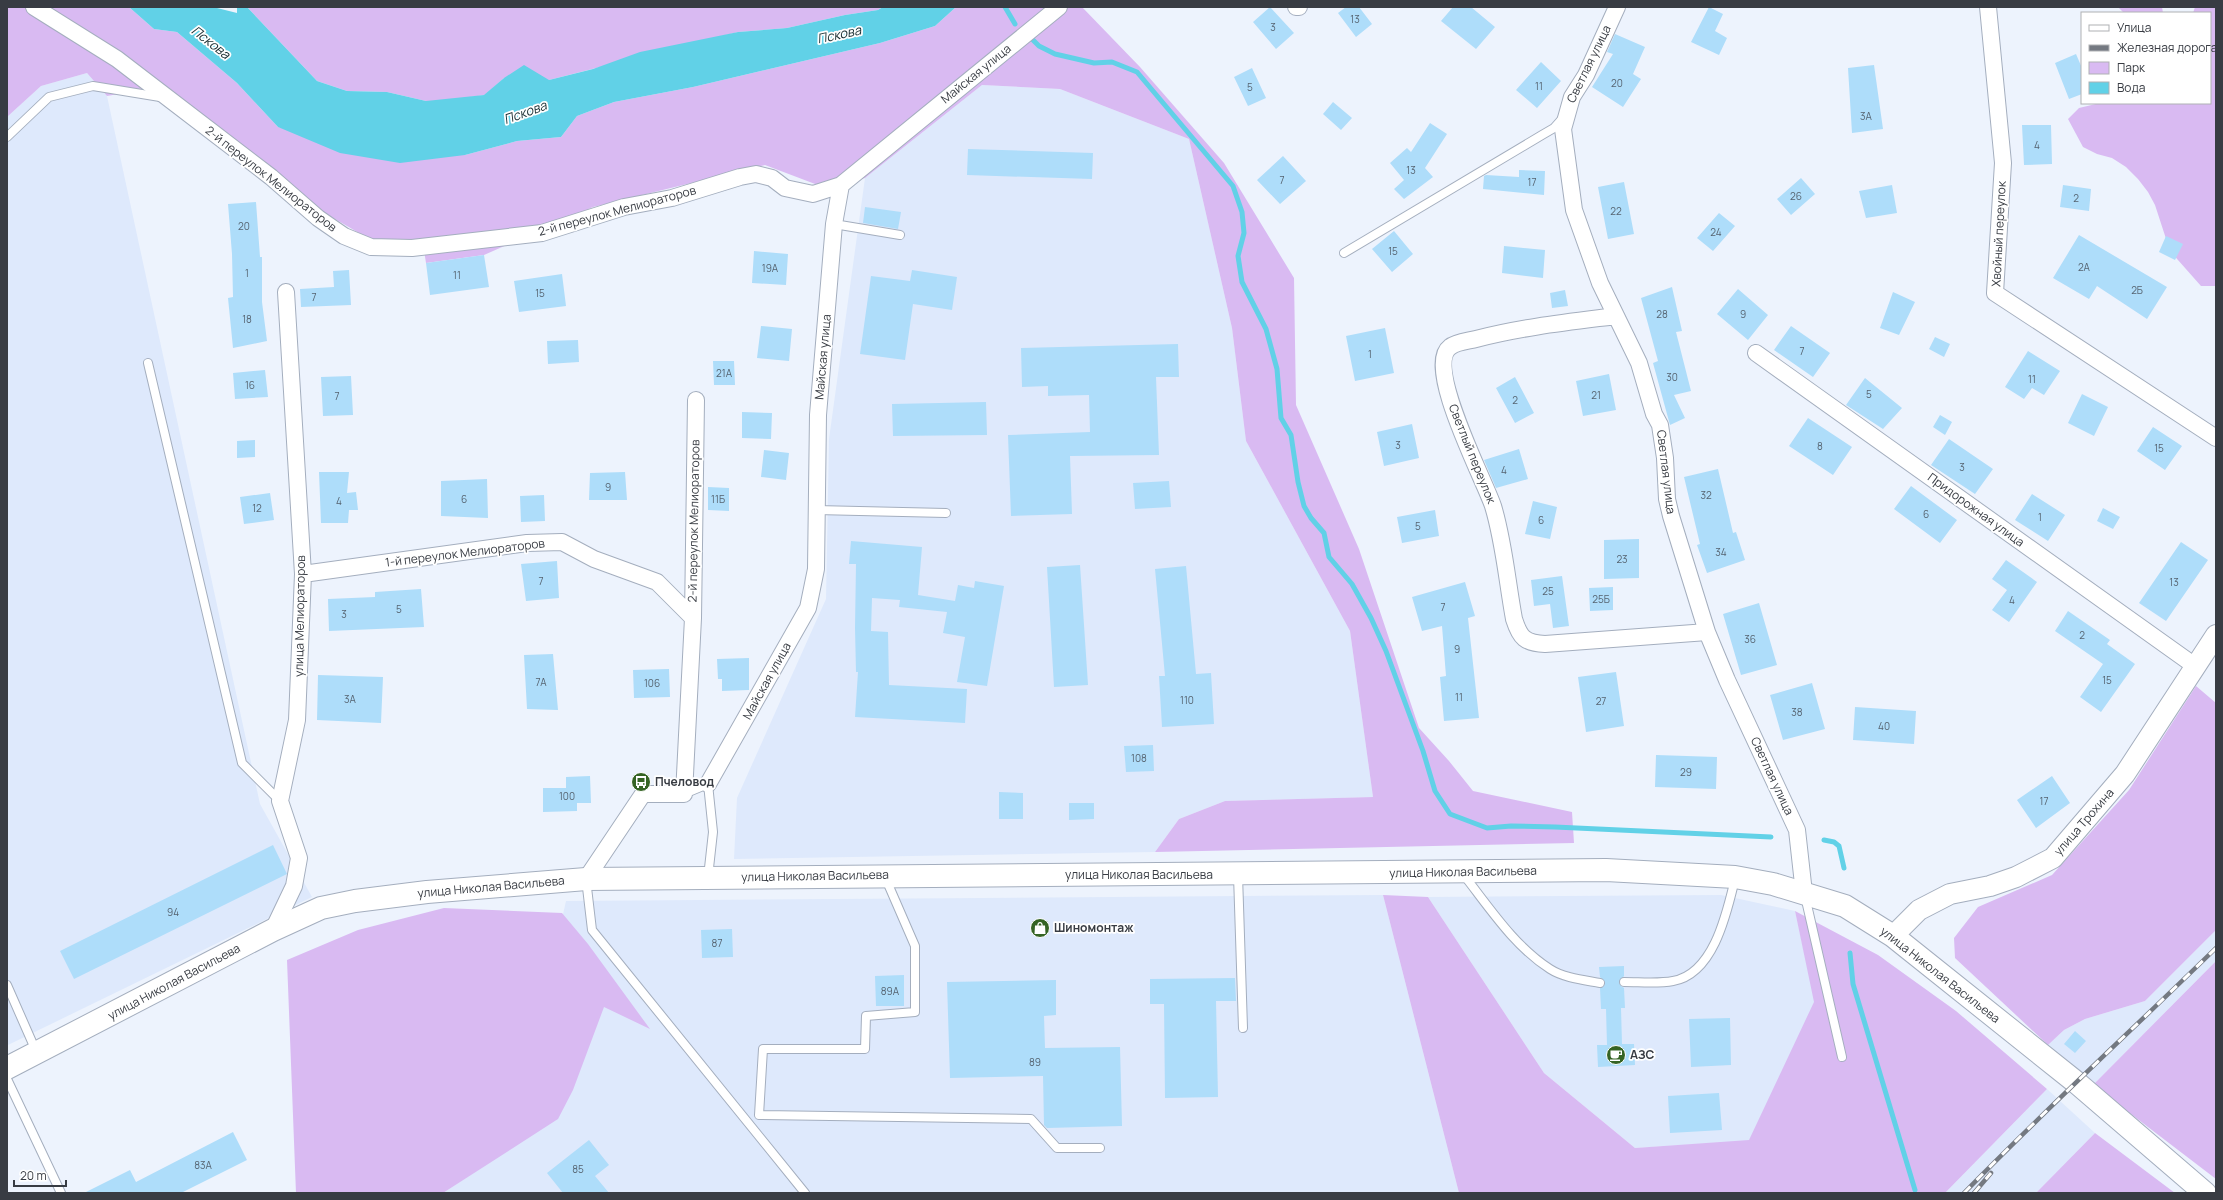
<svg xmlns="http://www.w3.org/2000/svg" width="2223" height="1200" viewBox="0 0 2223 1200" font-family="Manrope,sans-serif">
<rect width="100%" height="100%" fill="#edf3fd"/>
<path fill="#dee9fc" d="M87,73L107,96L260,804L312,897L8,1045L7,117L41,86Z
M982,85L1060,89L1189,139L1232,328L1246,441L1350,631L1373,797L1225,801L1179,819L1155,852L734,859L737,798L826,599L829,439L865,178Z
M1383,895L1459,1193H443L510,1149L566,901Z
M1721,895L1795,911L1815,1002L1749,1141L1635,1148L1544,1073L1428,897Z
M2216,930V961L2093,1085L2048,1045L2064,1030L2085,1019L2145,1001Z
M2047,1089L2095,1133L2036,1193H1945Z"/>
<path fill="#d9baf2" d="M7,7H129L154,29L177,32L237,83L278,127L465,155L517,141L561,137L577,116L614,102L693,87L880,43L935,26L956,7H1082L1140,67L1224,163L1294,278L1296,405L1359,549L1419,728L1449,761L1473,791L1572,812L1574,843L1155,852L1179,819L1225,801L1373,797L1350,631L1246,441L1232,328L1189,139L1060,89L982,85L865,178L841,185L823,187L765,165L593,207L484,255L426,263L423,244L383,247L323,212L158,87L107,96L87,73L41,86L7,117Z
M247,7H883L878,10L845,15L787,28L738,32L549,80L504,78L485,95L442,101H426L387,92L347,91L317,81Z
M2118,7H2162L2163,13H2124Z
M2195,7H2216V286H2201L2170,251L2155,205L2148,192L2138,179L2126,167L2112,158L2097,154L2083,147L2068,119L2079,108L2100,103H2210V13H2193Z
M2196,686L2216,703V930L2145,1001L2085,1019L2064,1030L2048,1045L1955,958L1954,938L1978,907L2052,875L2129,790Z
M1383,895L1428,897L1544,1073L1635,1148L1749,1140L1814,1002L1795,911L1878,955L1956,1011L2047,1089L1945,1193H1459Z
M444,908L562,913L588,944L650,1029L604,1007L573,1090L558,1119L443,1193H296L287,960L358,930Z
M2216,961V1179L2093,1085Z
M2095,1133L2175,1193H2036Z"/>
<path fill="#61d1e7" d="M129,7H213L237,13V7H247L317,81L347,91L387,92L426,101L484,95L504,78L524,65L549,80L593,69L640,52L738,32L787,28L845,15L878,10L883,7H956L935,26L880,43L693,87L614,102L577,116L561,137L517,141L465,155L400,163L340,153L278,127L237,83L177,32L154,29Z"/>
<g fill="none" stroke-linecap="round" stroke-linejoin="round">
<path stroke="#61d1e7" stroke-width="5" d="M1005,7L1015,24
M1033,40L1039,46L1055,54L1094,63L1112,62L1137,72L1233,186L1242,212L1244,233L1238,256L1242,282L1266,329L1277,369L1281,418L1291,435L1298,482L1304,506L1311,518L1324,533L1329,557L1352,584L1371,618L1386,651L1423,751L1435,791L1450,814L1487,828L1511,826L1555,827L1771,837
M1824,840L1834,842L1839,846L1844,868
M1850,953L1853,984L1915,1190"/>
</g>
<path fill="#aeddfa" d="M1270,7L1294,33L1276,49L1253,22Z
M1346,7H1359L1372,24L1356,37L1338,13Z
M1453,7H1471L1495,27L1476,49L1441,21Z
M1709,7L1723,14L1715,31L1727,38L1719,55L1691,42Z
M1615,34L1645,47L1633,74L1641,79L1623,107L1592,87L1613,54L1607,52Z
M2076,54L2082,68V94L2069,99L2055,63Z
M1541,62L1561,81L1537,108L1516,90Z
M1874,65L1883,129L1852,133L1848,68Z
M1252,68L1266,98L1248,106L1234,77Z
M1333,102L1352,118L1341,130L1323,114Z
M1430,123L1447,134L1425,168L1433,177L1404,199L1394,189L1404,180L1390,163L1407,148L1411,152Z
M2022,125H2051L2052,164L2024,165Z
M968,149L1093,153L1092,179L967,175Z
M1283,156L1306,181L1280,204L1257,180Z
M1519,170L1545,171L1544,195L1483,189L1484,176L1486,175L1519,177Z
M1801,178L1815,194L1791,215L1777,199Z
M1624,182L1634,234L1608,239L1598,187Z
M1892,185L1897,213L1866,218L1859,191Z
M2063,185L2091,189L2089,211L2060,207Z
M256,202L260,257H262V302L267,341L233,348L228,298L233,297L232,254L228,204Z
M865,207L901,212L898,229L863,223Z
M1719,213L1735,226L1713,251L1697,238Z
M1394,231L1413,254L1392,272L1372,249Z
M2079,235L2167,287L2147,319L2097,286L2089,299L2053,278Z
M2166,236L2183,244L2175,260L2159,252Z
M1504,246L1545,250L1543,278L1502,273Z
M754,251L788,254L786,285L752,283Z
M484,255L489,287L430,295L426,263Z
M349,270L351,305L301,307L300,289L334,287L333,271Z
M912,270L957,277L952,310L913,304L905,360L860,354L871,276L910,281Z
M562,274L566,306L519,312L514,281Z
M1672,287L1682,331L1676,332L1691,391L1674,395L1685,418L1670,425L1653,363L1658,361L1641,298Z
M1738,289L1768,315L1748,340L1717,314Z
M1565,290L1568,306L1552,308L1550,293Z
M1893,292L1915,302L1899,335L1880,328Z
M761,326L792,329L789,361L757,358Z
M1791,326L1830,353L1813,377L1774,350Z
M1385,328L1394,373L1355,381L1346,336Z
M1935,337L1950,344L1944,357L1929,349Z
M578,340L579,362L548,364L547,341Z
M1178,344L1179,377H1156L1159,455L1070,456L1072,514L1011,516L1008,435L1090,432L1089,395L1048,396V386L1022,387L1021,348Z
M2028,351L2060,371L2044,395L2032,388L2024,399L2005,387Z
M713,361H734L735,385H714Z
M265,370L268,397L235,399L233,373Z
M1609,374L1616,410L1583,416L1576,381Z
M351,376L353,415L323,416L321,377Z
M1515,377L1534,413L1515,423L1496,388Z
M1865,378L1902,408L1883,429L1846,405Z
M2082,394L2108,407L2094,436L2068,423Z
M986,402L987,435L893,436L892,404Z
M742,412L772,413L771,439L742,438Z
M1940,415L1952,422L1945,435L1933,427Z
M1808,418L1852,447L1833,475L1789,446Z
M1412,424L1419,458L1384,466L1377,432Z
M2153,427L2182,446L2165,470L2137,451Z
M1949,439L1993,469L1975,494L1931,465Z
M255,440V457L237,458V441Z
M1519,449L1528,479L1496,488L1484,460Z
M764,450L789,453L786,480L761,477Z
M1718,469L1733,533L1736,532L1745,560L1707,573L1697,545L1700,544L1684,477Z
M319,472H349L347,493L356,492L358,510H349L348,523H321Z
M625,472L627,500H589L590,473Z
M487,479L488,518L441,516V481Z
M1169,481L1171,507L1135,509L1133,483Z
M1911,486L1957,520L1940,543L1894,509Z
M708,487L729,488V511L708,510Z
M270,493L274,520L244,524L240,497Z
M2032,494L2065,515L2048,541L2015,520Z
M544,495L545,521L521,522L520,496Z
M1533,501L1557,507L1550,539L1525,534Z
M2103,508L2120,517L2113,529L2097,521Z
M1435,510L1439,536L1402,543L1397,517Z
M1639,539V578L1604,579V540Z
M851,541L922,547L918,595L955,601L958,585L974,588L975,581L1004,586L987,686L957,682L965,637L943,633L947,612L899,607L900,600L872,598L871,631L888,632L889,685L967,689L965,723L855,717L858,672H856L855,628L856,564H849Z
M2181,542L2208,560L2166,621L2139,603Z
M2006,560L2037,582L2009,622L1992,610L2007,590L1992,579Z
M557,561L559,598L526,601L521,564Z
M1080,565L1088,685L1054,687L1047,567Z
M1186,566L1196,674L1211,673L1214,724L1162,727L1159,676H1165L1155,569Z
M1562,576L1569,626L1553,628L1550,604L1534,606L1531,580Z
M1465,582L1475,616L1468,618L1479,718L1444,721L1440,677L1446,676L1442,626L1422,631L1412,597Z
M1613,587V610L1590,611L1589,588Z
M421,589L424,627L329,631L328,599L375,597V592Z
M1759,603L1777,665L1741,675L1723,614Z
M2068,611L2110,640L2107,644L2135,664L2101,712L2080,697L2103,664L2055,631Z
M553,654L558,710L527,709L524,655Z
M749,658V690L722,691V679H718L717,659Z
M669,669L670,697L634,698L633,670Z
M1616,672L1624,726L1586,732L1578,677Z
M318,675L383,677L381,723L317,720Z
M1812,683L1825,729L1783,740L1770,695Z
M1855,707L1916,711L1914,744L1853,740Z
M1153,745L1154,771L1126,772L1124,746Z
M1656,755L1717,757L1716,789L1655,787Z
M590,776L591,803H577V811L543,812V788H566V777Z
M2052,776L2070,803L2036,828L2017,800Z
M999,792L1023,793V819H999Z
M1069,803H1094V819L1069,820Z
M273,845L287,874L74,979L60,951Z
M732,929L733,957L702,958L701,930Z
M1624,966V976L1619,982L1621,986L1624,988L1625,1008H1621L1622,1044H1634L1635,1065L1598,1067L1597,1045H1607L1606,1009H1601L1600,988L1604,986L1605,982L1600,977L1599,967Z
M904,975V1006H876L875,976Z
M1235,978L1236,1001H1216L1218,1097L1165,1098L1164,1004H1150V979Z
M1056,980V1015L1044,1016L1045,1048L1120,1047L1122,1126L1047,1128L1044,1125L1043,1076L950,1078L947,982Z
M1730,1018L1731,1065L1691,1067L1689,1019Z
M2075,1031L2086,1041L2075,1053L2064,1044Z
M1719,1093L1722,1130L1670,1133L1668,1096Z
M233,1132L247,1160L181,1193H84L130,1170L136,1182Z
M589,1140L609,1165L595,1176L609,1193H563L547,1173Z"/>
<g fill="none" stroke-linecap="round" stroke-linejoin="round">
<defs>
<path id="service" d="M7,137L49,97L93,86L160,97
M834,224L900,235
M1344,253L1542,135L1554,128L1562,119
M148,363L242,763L280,801
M816,510L946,513
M684,794L708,784L713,832L708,877
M1463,874C1489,907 1514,946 1550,969C1564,978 1584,980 1600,983
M1238,875L1243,1028
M885,877L915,946V1012L866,1016L865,1049H763L759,1115L1031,1119L1057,1148H1100
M586,879L592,930L805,1193
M1805,896L1842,1057
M1624,982C1640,982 1658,984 1673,981C1714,974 1727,912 1735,879
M7,985L36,1051
M7,1079L61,1193"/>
<path id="minor" d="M34,7L117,59L271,177L318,218L344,236L371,247L412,248L542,233L624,207L672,198L740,177L756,174L772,178L785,188L813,194L841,185
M1296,7H1299
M1617,7L1586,75L1572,97L1563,129L1574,210L1600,283L1639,363L1654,414L1660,425L1665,458L1667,499L1671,516L1707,632L1727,680L1797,830L1804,893
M1988,7L2003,163L1995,293L2216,438
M1616,316C1569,322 1522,327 1476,339C1468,341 1456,342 1450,347C1424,366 1484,479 1493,506C1504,542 1507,581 1514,619C1520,638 1525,643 1545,644L1707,632
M1756,353L2195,666
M303,574L527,543L562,542L594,559L657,582L693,618L684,794H643L586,879
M693,618L696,400
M708,784L808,608L816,569L818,415L834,224L841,185L1059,7
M273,930L294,886L299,858L280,801L297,720L303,574L286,292"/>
<path id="tertiary" d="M1893,936L1919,910L1950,894L1990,886L2016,877L2053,858L2125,774L2216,635"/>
<path id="primary" d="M7,1068L273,930L321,908L355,901L427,892L586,879L1606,870L1735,877L1773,884L1845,906L1893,936L2077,1083L2205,1193"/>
</defs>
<use href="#service" stroke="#a4aebe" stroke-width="10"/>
<use href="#minor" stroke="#a4aebe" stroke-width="18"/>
<use href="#tertiary" stroke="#a4aebe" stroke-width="22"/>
<use href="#primary" stroke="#a4aebe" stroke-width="24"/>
<use href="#service" stroke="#fff" stroke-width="8"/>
<use href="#minor" stroke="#fff" stroke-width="16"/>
<use href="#tertiary" stroke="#fff" stroke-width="20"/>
<use href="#primary" stroke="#fff" stroke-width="22"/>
<defs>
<path id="rail" d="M1964,1193C2046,1109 2132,1030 2216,948
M1974,1193L1991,1173"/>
</defs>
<use href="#rail" stroke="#747981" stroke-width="4.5"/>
<use href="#rail" stroke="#fff" stroke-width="3" stroke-dasharray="9" stroke-linecap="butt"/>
</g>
<defs>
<symbol id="bus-disc" viewBox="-11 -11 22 22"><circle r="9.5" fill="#356424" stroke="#fff"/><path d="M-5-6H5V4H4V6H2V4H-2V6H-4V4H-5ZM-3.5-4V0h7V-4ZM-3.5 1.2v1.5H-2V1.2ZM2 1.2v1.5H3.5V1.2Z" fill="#fff"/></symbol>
<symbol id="shop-disc" viewBox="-11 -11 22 22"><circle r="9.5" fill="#356424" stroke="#fff"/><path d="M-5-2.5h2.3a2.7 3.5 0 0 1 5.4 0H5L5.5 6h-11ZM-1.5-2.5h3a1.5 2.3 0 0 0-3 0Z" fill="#fff"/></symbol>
<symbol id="cafe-disc" viewBox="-11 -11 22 22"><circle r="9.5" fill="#356424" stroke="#fff"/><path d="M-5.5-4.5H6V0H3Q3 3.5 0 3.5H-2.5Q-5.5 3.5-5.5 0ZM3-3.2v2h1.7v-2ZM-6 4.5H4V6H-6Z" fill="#fff"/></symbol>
</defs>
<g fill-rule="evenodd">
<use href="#bus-disc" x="630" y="771" width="22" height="22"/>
<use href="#shop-disc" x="1029" y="917" width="22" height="22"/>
<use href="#cafe-disc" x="1605" y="1044" width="22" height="22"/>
</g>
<g text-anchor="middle" stroke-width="3.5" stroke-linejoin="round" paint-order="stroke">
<g font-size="10" fill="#566471">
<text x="1355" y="23">13</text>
<text x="1273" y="31">3</text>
<text x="1617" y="87">20</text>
<text x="1539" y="90">11</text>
<text x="1250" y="91">5</text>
<text x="1866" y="120">3А</text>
<text x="2037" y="149">4</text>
<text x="1411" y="174">13</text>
<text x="1282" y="184">7</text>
<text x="1532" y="186">17</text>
<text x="1796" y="200">26</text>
<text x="2076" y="202">2</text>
<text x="1616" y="215">22</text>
<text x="244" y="230">20</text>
<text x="1716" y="236">24</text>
<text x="1393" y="255">15</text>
<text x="2084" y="271">2А</text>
<text x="770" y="272">19А</text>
<text x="247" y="277">1</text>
<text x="457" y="279">11</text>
<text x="2137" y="294">2Б</text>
<text x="540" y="297">15</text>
<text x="314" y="301">7</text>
<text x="1662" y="318">28</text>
<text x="1743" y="318">9</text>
<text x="247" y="323">18</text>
<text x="1802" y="355">7</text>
<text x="1370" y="358">1</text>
<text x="724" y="377">21А</text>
<text x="1672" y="381">30</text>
<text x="2032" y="383">11</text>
<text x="250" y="389">16</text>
<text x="1869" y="398">5</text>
<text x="1596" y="399">21</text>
<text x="337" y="400">7</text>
<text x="1515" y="404">2</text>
<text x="1398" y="449">3</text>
<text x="1820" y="450">8</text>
<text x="2159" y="452">15</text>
<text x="1962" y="471">3</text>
<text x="1504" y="474">4</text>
<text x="608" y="491">9</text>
<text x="1706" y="499">32</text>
<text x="464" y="503">6</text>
<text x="718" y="503">11Б</text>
<text x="339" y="505">4</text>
<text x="257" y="512">12</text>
<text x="1926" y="518">6</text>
<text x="2040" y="521">1</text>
<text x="1541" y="524">6</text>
<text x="1418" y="530">5</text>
<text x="1721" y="556">34</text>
<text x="1622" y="563">23</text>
<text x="541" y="585">7</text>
<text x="2174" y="586">13</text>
<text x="1548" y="595">25</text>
<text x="1601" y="603">25Б</text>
<text x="2012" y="604">4</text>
<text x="1443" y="611">7</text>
<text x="399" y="613">5</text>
<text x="344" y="618">3</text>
<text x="2082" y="639">2</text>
<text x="1750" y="643">36</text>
<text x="1457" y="653">9</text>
<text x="2107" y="684">15</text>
<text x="541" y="686">7А</text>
<text x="652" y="687">106</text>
<text x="1459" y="701">11</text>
<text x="350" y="703">3А</text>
<text x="1187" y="704">110</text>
<text x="1601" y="705">27</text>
<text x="1797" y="716">38</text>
<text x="1884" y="730">40</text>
<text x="1139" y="762">108</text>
<text x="1686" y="776">29</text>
<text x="567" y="800">100</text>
<text x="2044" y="805">17</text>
<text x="173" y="916">94</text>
<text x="717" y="947">87</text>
<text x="890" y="995">89А</text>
<text x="1035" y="1066">89</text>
<text x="203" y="1169">83А</text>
<text x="578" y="1173">85</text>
</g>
<g font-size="12" fill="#383c43" stroke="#fff">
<text transform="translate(1589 64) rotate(-64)" y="4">Светлая улица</text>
<text transform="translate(976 74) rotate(-39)" y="4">Майская улица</text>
<text transform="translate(271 179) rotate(38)" y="4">2-й переулок Мелиораторов</text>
<text transform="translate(617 211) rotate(-15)" y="4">2-й переулок Мелиораторов</text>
<text transform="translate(1999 234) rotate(-87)" y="4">Хвойный переулок</text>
<text transform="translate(823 357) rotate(-85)" y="4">Майская улица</text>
<text transform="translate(1472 454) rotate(68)" y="4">Светлый переулок</text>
<text transform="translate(1666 472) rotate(83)" y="4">Светлая улица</text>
<text transform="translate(1976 510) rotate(36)" y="4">Придорожная улица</text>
<text transform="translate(694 521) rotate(-89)" y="4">2-й переулок Мелиораторов</text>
<text transform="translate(465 553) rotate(-7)" y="4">1-й переулок Мелиораторов</text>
<text transform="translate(300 616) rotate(-89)" y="4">улица Мелиораторов</text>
<text transform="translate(767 681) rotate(-61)" y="4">Майская улица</text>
<text transform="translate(1772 776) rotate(65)" y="4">Светлая улица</text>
<text transform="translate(2084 822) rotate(-49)" y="4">улица Трохина</text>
<text transform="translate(1463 872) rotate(-1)" y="4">улица Николая Васильева</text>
<text x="1139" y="879">улица Николая Васильева</text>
<text transform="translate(815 876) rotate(-1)" y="4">улица Николая Васильева</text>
<text transform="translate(491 887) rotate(-5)" y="4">улица Николая Васильева</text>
<text transform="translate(1940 975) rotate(38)" y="4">улица Николая Васильева</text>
<text transform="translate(174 982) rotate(-28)" y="4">улица Николая Васильева</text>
</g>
<g font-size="12" font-weight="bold" fill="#383c43" stroke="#fff" text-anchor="start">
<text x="655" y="786">Пчеловод</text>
<text x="1054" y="932">Шиномонтаж</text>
<text x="1630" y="1059">АЗС</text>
</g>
<g font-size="13" font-style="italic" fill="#192d31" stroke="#fff">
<text transform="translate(839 34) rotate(-12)" y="5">Пскова</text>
<text transform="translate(211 42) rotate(38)" y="5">Пскова</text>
<text transform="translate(525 112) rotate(-20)" y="5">Пскова</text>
</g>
</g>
<rect width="2223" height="1200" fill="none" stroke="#383c43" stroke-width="16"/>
<rect x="2081" y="12" width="130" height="92" fill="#ffffff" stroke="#afb1b4"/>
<rect x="2089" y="25" width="20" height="6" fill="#ffffff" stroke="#afb1b4"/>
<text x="2117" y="32" font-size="12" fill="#383c43">Улица</text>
<rect x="2089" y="45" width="20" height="6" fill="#747981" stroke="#afb1b4"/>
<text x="2117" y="52" font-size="12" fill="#383c43">Железная дорога</text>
<rect x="2089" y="62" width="20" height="12" fill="#d9baf2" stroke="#afb1b4"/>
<text x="2117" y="72" font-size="12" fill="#383c43">Парк</text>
<rect x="2089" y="82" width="20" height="12" fill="#61d1e7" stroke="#afb1b4"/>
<text x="2117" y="92" font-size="12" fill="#383c43">Вода</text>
<path d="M14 1180v6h52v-6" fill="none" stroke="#383c43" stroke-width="2"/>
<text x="20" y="1180" font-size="12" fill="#383c43" stroke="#ffffff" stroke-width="3" paint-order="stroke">20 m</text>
</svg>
